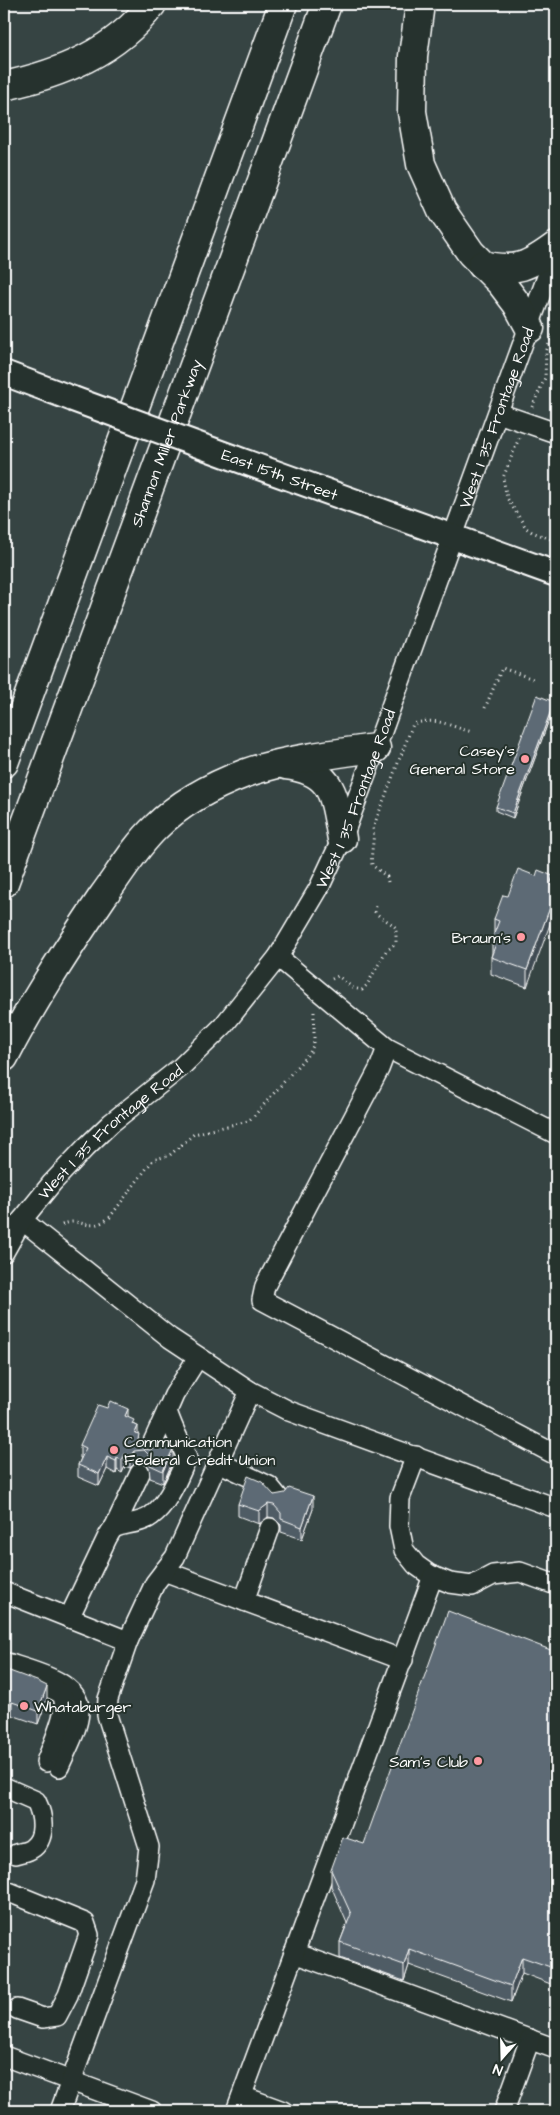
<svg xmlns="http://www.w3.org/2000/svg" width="560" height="2115" viewBox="0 0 560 2115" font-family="'Architects Daughter',sans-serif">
<rect width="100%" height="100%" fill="#364443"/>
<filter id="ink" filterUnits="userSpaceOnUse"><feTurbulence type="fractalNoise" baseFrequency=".02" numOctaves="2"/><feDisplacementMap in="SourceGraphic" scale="10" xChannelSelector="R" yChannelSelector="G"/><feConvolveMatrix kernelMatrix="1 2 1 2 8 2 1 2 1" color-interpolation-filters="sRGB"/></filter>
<g filter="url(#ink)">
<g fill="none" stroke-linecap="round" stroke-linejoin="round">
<defs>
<g id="minor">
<path d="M498,413L556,433"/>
<path d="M278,957L387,1048L556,1134"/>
<path d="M387,1048L379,1069L265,1286L262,1300L556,1455"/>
<path d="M22,1220L170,1338L250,1391L289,1411L556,1508"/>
<path id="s1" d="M4,1252L22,1220L52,1183L86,1147L111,1123L181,1067L223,1026L278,957L319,888L342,839L376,748L556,252"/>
<path d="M149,1451L167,1411"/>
<path d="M416,1456L400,1498L399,1526L404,1550L416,1565L430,1575L450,1583L472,1586L493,1575L520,1572L556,1585"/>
<path d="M218,1462L269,1486L278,1497"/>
<path d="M114,1528L140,1473"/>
<path d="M164,1571L403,1660"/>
<path d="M4,1592L128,1641"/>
<path d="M244,1601L270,1528"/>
<path d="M69,1618L107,1538C109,1535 111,1530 114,1528C122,1523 141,1524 151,1516C169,1503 178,1477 187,1458C180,1442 172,1427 167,1411L174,1395L198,1357"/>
<path d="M4,1662C27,1670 82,1681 79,1712C78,1730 66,1750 59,1767"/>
<path d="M46,1687C52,1689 60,1691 63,1697C69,1711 51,1748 46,1762"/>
<path d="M4,1787L36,1801C43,1815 47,1839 31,1849C27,1852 21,1852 16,1854"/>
<path d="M4,1890L85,1923L89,1935L68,1995L57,2016L43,2018L17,2009"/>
<path d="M294,1953L556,2049"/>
<path d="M4,2056L152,2111"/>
<path d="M242,2096L283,2111"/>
<path d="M60,2111L145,1880L149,1847L107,1715L108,1699L128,1641L155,1583L175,1557L250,1391"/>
<path d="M236,2111L433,1576"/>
<path d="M504,2111L530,2039"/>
</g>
<path id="major" d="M4,373L73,399
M234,458L556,574"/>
<g id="highway">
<path d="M420,4L413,56L412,112L421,164L442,211L471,253L501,283L517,304L530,328"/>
<path d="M4,86C60,74 116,52 152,4"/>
<path d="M482,265C516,273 529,266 556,246"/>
<path d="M4,763L283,4"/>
<path d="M286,765C335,771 334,797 342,839"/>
<path id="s2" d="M4,883L327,4"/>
<path d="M4,1057C33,1001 68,948 103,896C120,873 135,847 156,827C180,803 214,785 246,773C283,760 337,753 376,748"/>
</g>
</defs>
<use href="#minor" stroke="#fff" stroke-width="22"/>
<use href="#major" stroke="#fff" stroke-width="28"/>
<use href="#highway" stroke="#fff" stroke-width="31"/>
<path stroke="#fff" stroke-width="3" stroke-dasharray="1 4" stroke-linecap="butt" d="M532,407L545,378L546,352L556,325
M519,438L503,478L507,498L526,528L532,532L556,541
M485,708L502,668L533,679
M388,882L387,877L372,865C370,852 375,841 373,828L413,724C439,716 449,727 473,732
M332,979L338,976L353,988L362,990L367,985L386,951L392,947L396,942V928C390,921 381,919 375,912L376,906
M62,1225C81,1215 88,1235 110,1217L153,1160L170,1155L194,1134L248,1121L253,1117L310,1052L314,1044V1009"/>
<use href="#minor" stroke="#26332d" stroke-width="19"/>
<use href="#major" stroke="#26332d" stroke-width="24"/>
<use href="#highway" stroke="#26332d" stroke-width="28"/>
<defs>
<path id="major-bridge" d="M73,399L234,458"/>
</defs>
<use href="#major-bridge" stroke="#fff" stroke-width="28" stroke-linecap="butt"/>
<use href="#major-bridge" stroke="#26332d" stroke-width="24"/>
</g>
<path fill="#505c65" stroke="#fff" d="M554,706L513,818L496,811V807Z
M536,876L527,987L491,974V957L492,953V939L494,934V919L508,896Z
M128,1417L134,1425L138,1434L139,1441L144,1449L173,1461L163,1483L150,1478L149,1467L144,1463L134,1464L130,1468L125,1466L122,1473L117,1470L116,1474L107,1469L99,1486L78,1477V1465L81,1458H80V1445Z
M274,1495L313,1509L302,1539L281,1532V1525L274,1518L268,1517L259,1524L238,1516V1504Z
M556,1652V1986L522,1973L511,2002L409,1965L404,1981L340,1958V1942L347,1923L331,1886V1870L364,1844Z
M4,1669L47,1699L38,1724L12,1715L11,1718L4,1715Z"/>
<path fill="#414b52" stroke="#fff" d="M554,702V706L513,818V813Z
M553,876V892L550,885Z
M556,891V908L527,987V970Z
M128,1409V1421L125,1416Z
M138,1426V1439L135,1433Z
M173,1449V1461L163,1483V1471Z
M134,1451V1464L130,1468V1456Z
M125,1454V1466L122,1473V1460Z
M107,1457V1469L99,1486V1474Z
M117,1458V1470L116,1474V1461Z
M313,1496V1509L302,1539V1527Z
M268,1504V1517L259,1524V1511Z
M47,1686V1699L38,1724V1711Z
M12,1702V1715L11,1718V1705Z
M409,1949V1965L404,1981V1965Z
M522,1957V1973L511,2002V1986Z"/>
<path fill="#5d6b75" stroke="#fff" d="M537,695L554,702L513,813L496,807Z
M518,869L536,876L538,870L553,876L550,885L556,887V891L527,970L491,957L497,941L492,939L499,921L494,919L503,895L508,896Z
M110,1401L128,1409L125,1416L134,1420L132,1424L138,1426L135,1433L139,1434L138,1440L144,1449L151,1450L159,1443L173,1449L163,1471L150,1465L149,1455L144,1450L134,1451L130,1456L125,1454L122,1460L117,1458L116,1461L107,1457L99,1474L78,1465L86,1448L80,1445L98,1405L107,1408Z
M248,1476L262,1482L274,1495L285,1493L289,1488L313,1496L302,1527L281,1519V1513L274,1505L268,1504L259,1511L238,1504Z
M448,1611L556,1652V1969L522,1957L511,1986L409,1949L404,1965L340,1942L351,1914L331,1870L343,1837L364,1844Z
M4,1669L37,1681L47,1686L38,1711L12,1702L11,1705L4,1702Z"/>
</g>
<g fill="#ff9aa2" stroke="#26332d" stroke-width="2">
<circle cx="525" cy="759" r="5"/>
<circle cx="521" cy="937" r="5"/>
<circle cx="114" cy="1450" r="5"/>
<circle cx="24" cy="1706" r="5"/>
<circle cx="478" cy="1761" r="5"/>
</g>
<g text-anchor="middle" stroke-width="4" stroke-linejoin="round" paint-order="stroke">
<g font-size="16" fill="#fff" stroke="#26332d">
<text dy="6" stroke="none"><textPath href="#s1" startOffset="988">West I 35 Frontage Road</textPath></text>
<text dy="6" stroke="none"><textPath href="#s2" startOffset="469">Shannon Miller Parkway</textPath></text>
<text transform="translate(280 474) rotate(20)" y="6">East 15th Street</text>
<text dy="6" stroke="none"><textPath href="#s1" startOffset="582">West I 35 Frontage Road</textPath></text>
<text dy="6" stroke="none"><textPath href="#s1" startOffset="162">West I 35 Frontage Road</textPath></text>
</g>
<g font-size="16" fill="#fff" stroke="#26332d" text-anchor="end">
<text x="515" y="756">Casey's<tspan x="515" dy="18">General Store</tspan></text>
<text x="511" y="943">Braum's</text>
<text x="124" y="1447" text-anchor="start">Communication<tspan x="124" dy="18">Federal Credit Union</tspan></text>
<text x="34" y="1712" text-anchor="start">Whataburger</text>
<text x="468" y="1767">Sam's Club</text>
</g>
</g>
<rect width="560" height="2115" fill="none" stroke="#26332d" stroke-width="20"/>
<rect x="10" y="10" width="540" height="2095" fill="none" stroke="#fff" stroke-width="2" filter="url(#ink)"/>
<g transform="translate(502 2058) rotate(200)" stroke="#26332d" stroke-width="4" paint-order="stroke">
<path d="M0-4L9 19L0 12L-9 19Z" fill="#ffffff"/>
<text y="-8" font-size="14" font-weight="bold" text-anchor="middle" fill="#ffffff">N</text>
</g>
</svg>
